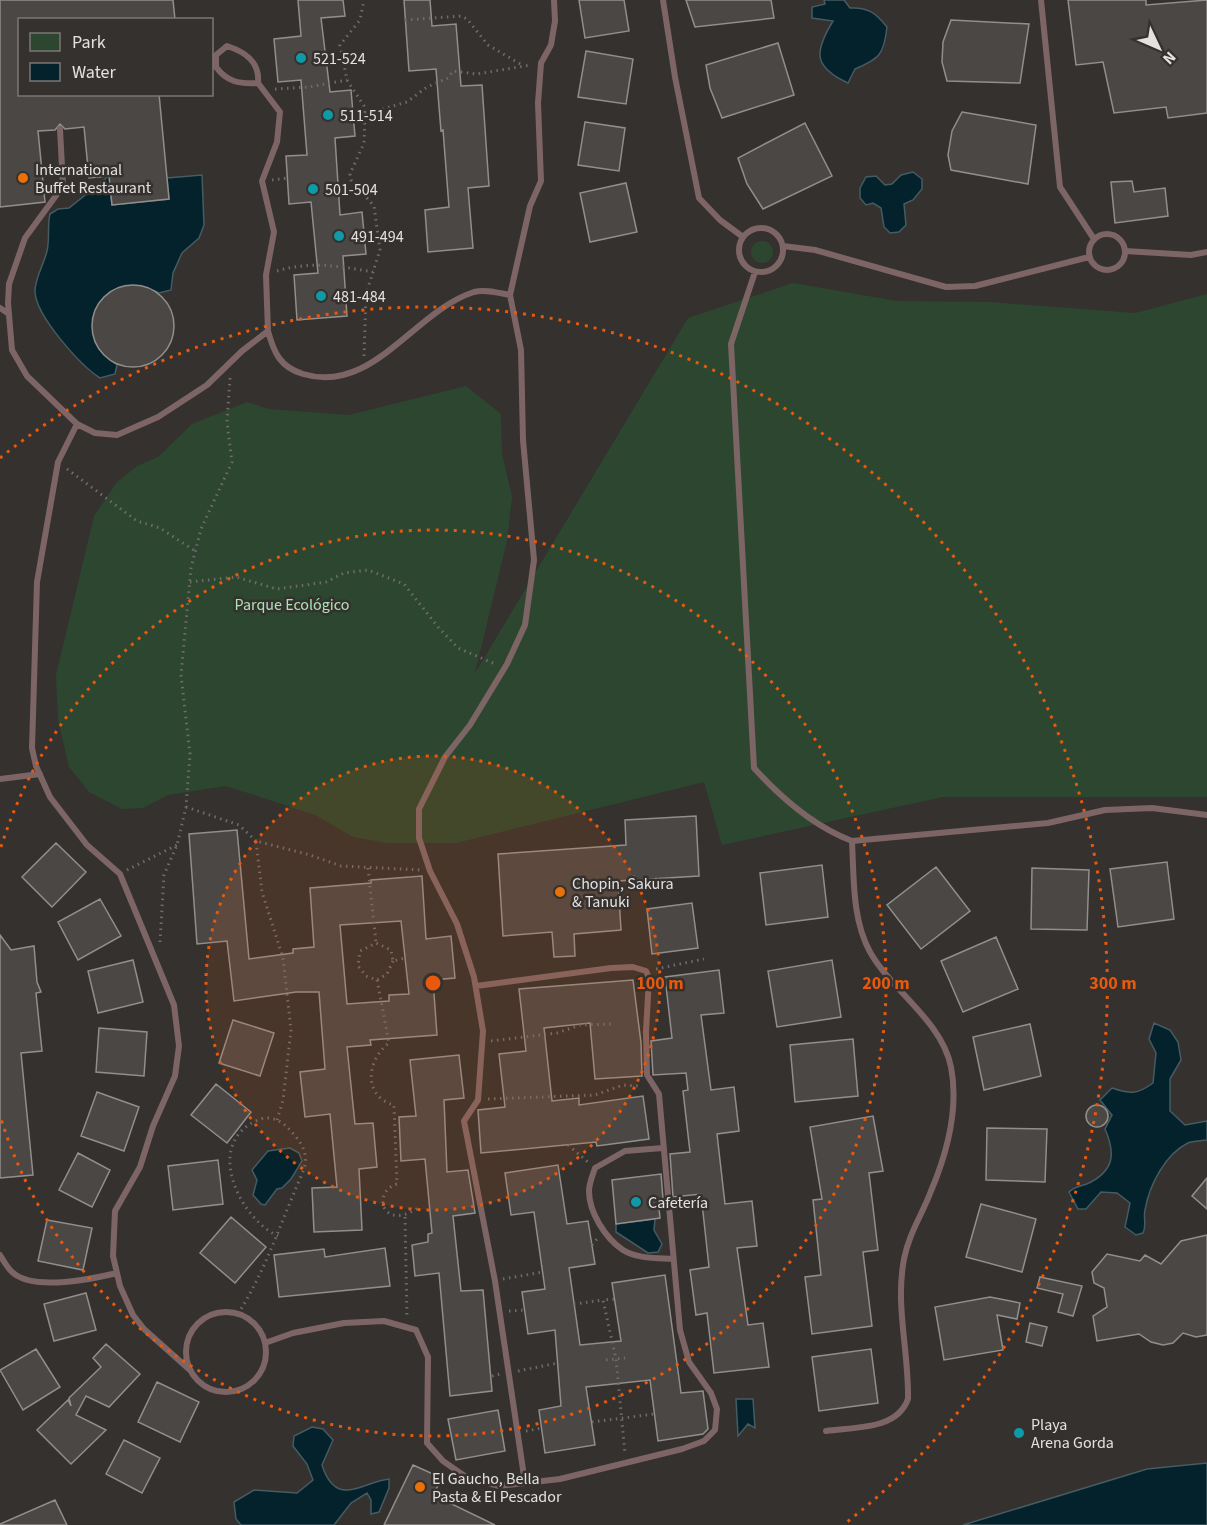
<svg xmlns="http://www.w3.org/2000/svg" width="1207" height="1525" viewBox="0 0 1207 1525" font-family="'Source Sans 3',sans-serif">
<rect width="100%" height="100%" fill="#34312f"/>
<path fill="#2d4630" d="M751 252a11 11 0 1 1 22 0a11 11 0 1 1-22 0Z
M793,283L897,301L989,302L1135,313L1207,294V797H943L722,845L704,782L456,843H388L353,837L315,815L226,786L168,795L143,808L122,809L89,792L69,767L58,720L56,675L94,516L117,482L137,466L158,457L192,424L247,402L269,409L349,415L466,386L501,414L502,453L512,497L507,541L475,673L688,318Z"/>
<path fill="#03222c" stroke="#465b62" stroke-width="1.5" d="M824,0H844L850,8C868,7 876,13 887,27C884,55 879,59 855,69L848,83C813,67 814,52 833,21L812,18V7L825,4Z
M913,172L922,179V189L913,200L904,204L906,225L899,232L890,233L884,227L881,208L873,203L866,205L860,198V188L866,177L876,176L885,185L892,184L901,175Z
M202,175L204,225L199,238L182,253L173,273L171,290L159,293C105,265 65,328 117,365L115,374L100,378C80,365 35,315 35,291C35,278 44,264 47,251C50,239 47,226 50,214L58,209L69,208L109,176L112,205L169,199L167,178Z
M1154,1023L1170,1030L1178,1042L1181,1060L1170,1079V1111L1185,1125L1207,1121V1140C1201,1141 1193,1141 1188,1143C1165,1154 1149,1186 1145,1210C1143,1218 1147,1225 1143,1233L1136,1235L1125,1227L1130,1203L1117,1193L1101,1192L1086,1209H1078L1069,1192C1076,1185 1082,1187 1091,1182C1115,1169 1115,1152 1105,1129L1112,1115L1100,1100L1112,1088C1130,1094 1137,1095 1153,1083L1156,1053L1149,1039Z
M290,1148L299,1153L302,1161L291,1179L282,1188L277,1189L265,1205L261,1204L253,1195L257,1180L252,1170L268,1151Z
M655,1219L654,1230L662,1244L658,1252L648,1253L616,1232V1224Z
M736,1399H753L755,1428L748,1424L738,1436Z
M312,1427L323,1429L333,1440L322,1465C336,1509 362,1482 389,1479V1488L379,1512L371,1514V1500L367,1493L351,1503L334,1525H241L236,1519L234,1502L254,1490L297,1493L313,1480L307,1464L293,1446L294,1436Z
M1207,1463V1525H963L1147,1469Z"/>
<path fill="#4b4745" stroke="#928e8c" stroke-width="1.5" fill-rule="evenodd" d="M0,0H173L175,20H20V94H159L169,199L112,205L109,176L89,178L84,127L65,129L60,124L55,130L38,131L45,202L0,207Z
M298,0H343L345,16L321,18L330,92L351,90L355,136L335,138L340,215L362,212L366,254L343,256L347,316L297,320L294,275L318,273L311,202L289,204L286,156L307,155L301,80L278,82L274,39L301,36Z
M404,0H430L432,26L456,24L461,86L482,85L489,186L468,188L473,248L428,252L425,210L449,207L443,130L441,131L436,69L409,71Z
M579,0H624L629,31L585,38Z
M686,0H771L774,18L695,27Z
M1068,0H1146V5L1207,0V113L1168,118L1166,107L1114,113L1103,62L1076,65Z
M951,20L1029,24L1020,83L947,81L942,62L943,42Z
M778,43L794,95L722,118L710,88L706,65Z
M586,51L633,59L626,104L578,97Z
M962,112L1036,125L1028,184L951,170L948,155L952,131Z
M585,122L625,128L619,171L578,165Z
M805,123L832,176L763,209L747,184L738,158Z
M1132,181L1134,192L1165,188L1168,216L1115,223L1111,182Z
M626,183L637,232L590,242L580,193Z
M92 326a41 41 0 1 1 82 0a41 41 0 1 1-82 0Z
M696,816L699,876L618,881L621,930L574,934L575,956L554,957L552,932L503,936L498,854L626,845L625,820Z
M237,830L249,959L293,953V949L314,947L310,888L371,883V880L422,876L426,939L451,936L455,978L433,980L437,1035L370,1040L371,1045L347,1047L355,1124L373,1123L377,1167L359,1169L362,1230L314,1232L312,1188L337,1187L330,1114L305,1117L300,1072L325,1069L319,992H296L234,1001L227,941L197,944L189,834ZM401,921L409,994L389,995V1001L347,1004L340,925Z
M56,843L86,872L52,907L22,877Z
M1167,862L1174,919L1118,927L1110,869Z
M822,865L828,917L766,925L760,873Z
M936,867L970,911L921,949L887,905Z
M1032,868L1089,870L1087,930L1031,929Z
M100,899L121,936L78,960L58,922Z
M692,903L698,948L652,954L647,909Z
M0,935L11,950L34,946L37,982L41,992L36,993L42,1051L21,1053L33,1175L0,1178Z
M996,937L1018,989L963,1012L941,961Z
M133,960L143,1002L98,1013L88,971Z
M832,960L841,1017L777,1027L768,971Z
M719,970L724,1013L701,1015L711,1090L734,1087L739,1131L717,1134L725,1204L752,1201L757,1246L737,1248L748,1325L763,1323L769,1367L714,1373L707,1313L696,1315L690,1270L709,1267L701,1194L673,1197L670,1154L690,1152L683,1091L688,1090L686,1073L653,1075L651,1041L672,1038L665,977Z
M633,980L641,1043L642,1076L595,1079L590,1023L544,1028L552,1101L579,1098V1105L643,1096L649,1139L597,1146L596,1142L481,1153L478,1110L505,1107L499,1054L526,1051L519,989Z
M233,1020L274,1033L260,1076L219,1063Z
M1030,1024L1041,1076L984,1090L973,1037Z
M99,1028L147,1032L144,1076L96,1072Z
M853,1039L858,1096L795,1102L790,1045Z
M459,1055L464,1098L444,1100L447,1172L468,1170L475,1213L453,1216L461,1291L483,1290L492,1391L450,1396L439,1273L415,1276L412,1245L428,1242V1234L432,1233L425,1159L401,1161L399,1117L416,1116L410,1060Z
M216,1084L251,1112L227,1143L191,1115Z
M97,1092L139,1107L124,1151L81,1136Z
M1086 1116a11 11 0 1 1 22 0a11 11 0 1 1-22 0Z
M873,1116L883,1171L869,1173L878,1250L863,1252L872,1326L812,1334L805,1277L821,1275L813,1200L822,1199L810,1127Z
M987,1128L1047,1129L1045,1182L986,1180Z
M78,1153L110,1170L92,1207L59,1190Z
M218,1160L223,1204L173,1210L168,1166Z
M558,1165L567,1224L588,1221L595,1264L569,1268L580,1345L621,1341L612,1283L665,1275L681,1393L703,1391L708,1429L703,1434L658,1441L650,1380L586,1387L595,1445L545,1453L539,1410L561,1406L555,1330L528,1334L522,1292L545,1289L534,1212L511,1215L505,1173Z
M661,1174L663,1199H658L660,1218L616,1224L612,1180Z
M1207,1178V1209L1192,1196Z
M981,1204L1036,1219L1022,1272L966,1257Z
M231,1217L266,1247L235,1283L200,1253Z
M47,1220L92,1228L83,1270L38,1261Z
M1207,1235V1335L1196,1337L1183,1333L1173,1343L1163,1345L1151,1342L1139,1334L1097,1341L1093,1316L1107,1307L1104,1288L1094,1283L1092,1272L1107,1254L1140,1261L1145,1255L1161,1264L1181,1241Z
M385,1248L390,1286L279,1297L274,1255L324,1249L325,1257Z
M1040,1277L1082,1286L1073,1316L1058,1312L1063,1294L1037,1288Z
M86,1293L96,1330L54,1341L44,1304Z
M990,1297L1020,1303L1017,1319L997,1315L1003,1350L944,1360L935,1307Z
M1030,1323L1047,1327L1042,1346L1026,1342Z
M106,1344L140,1374L109,1407L86,1396L76,1415L106,1430L71,1464L37,1430L68,1400L71,1406L69,1398L101,1367L93,1358Z
M36,1349L60,1387L23,1410L0,1370Z
M871,1349L878,1403L819,1411L812,1357Z
M157,1382L199,1402L180,1442L138,1422Z
M498,1410L505,1451L456,1460L448,1419Z
M124,1440L160,1458L142,1493L106,1474Z
M413,1465L442,1478L433,1495L495,1525H384Z
M55,1500L67,1525H0V1524Z"/>
<g fill="none" stroke-linecap="round" stroke-linejoin="round">
<path stroke="#6f6c6a" stroke-width="3" stroke-dasharray="1.5 4.5" stroke-linecap="butt" d="M405,20L461,16L467,19L488,45L522,65
M275,89L309,87L347,80
M365,114L407,102L427,87L448,78L453,71L477,74L531,65
M272,180L287,178
M277,271C309,261 340,266 373,272
M364,356L366,294L380,250L374,206L351,180L350,174L364,143L365,114L364,106L347,80L340,45L360,20L364,0
M67,469L137,521L160,528L195,551
M190,582L236,577L277,589L326,582L344,573L368,570L404,584L438,627L458,648L495,664
M186,807L239,825L256,841
M368,868L376,943
M127,870L177,845
M160,942L164,875L177,845L186,807L190,754L181,675L191,568L201,529L232,462L227,422L230,378
M393,961L387,974L377,980L366,976L358,966L360,951L376,943L391,950L393,961L405,958
M656,969L704,959
M377,980L389,1043C366,1060 363,1097 394,1105L397,1184C372,1191 381,1232 418,1208
M491,1041L557,1033L580,1025L611,1024
M488,1099L595,1095L623,1085L641,1086
M277,1120L283,1100L291,1030L283,958L262,892L256,841L310,855L341,866L421,870
M568,1145L589,1163
M405,1217L407,1317
M592,1245L597,1239
M503,1279L543,1272
M614,1299L603,1300L616,1359L625,1454
M574,1304L603,1300
M509,1311L525,1310
M238,1314C263,1274 276,1236 294,1193C298,1181 308,1167 305,1154C303,1144 294,1134 287,1127C280,1120 269,1115 258,1120C203,1143 239,1218 278,1236
M606,1360L625,1358
M518,1371L558,1363
M492,1376L500,1374
M592,1422L654,1414
M526,1431L542,1428"/>
<path stroke="#7d6566" stroke-width="6" d="M663,0L675,77L699,198L720,220L743,237
M1041,0L1060,187L1094,239
M60,129L63,186L25,238L9,284L8,303L12,350L27,376L77,424L95,433L117,435L158,417L207,385L242,351L268,331L266,275L274,232L262,181L277,142L280,112L258,83C260,62 246,52 227,46L216,55V67C227,82 239,84 258,83
M739 250a22 22 0 1 1 44 0a22 22 0 1 1-44 0Z
M1089 252a18 18 0 1 1 36 0a18 18 0 1 1-36 0Z
M783,246L815,250L946,287L975,286L1089,257
M1125,251L1191,255L1207,252
M755,272L731,344L754,768C782,799 813,826 852,841L1048,823L1105,810L1152,808L1207,815
M0,308L9,314
M268,331C274,353 280,367 303,374C373,395 414,311 474,292C485,289 499,293 510,295
M77,424L58,462L37,582L32,748L36,766L50,797L87,845L120,874L174,1005L179,1046L175,1076L153,1126L140,1167L115,1211L113,1256L120,1286L133,1315L144,1329L191,1371
M0,779L40,774
M663,1148L625,1151L595,1168C593,1175 589,1183 589,1191C589,1212 605,1238 623,1250C637,1259 658,1258 673,1259
M0,1255C3,1260 7,1267 11,1271C31,1292 92,1279 117,1273
M186 1352a40 40 0 1 1 80 0a40 40 0 1 1-80 0Z
M265,1343L293,1333L344,1323L384,1321L416,1330L428,1357L427,1443L443,1461L466,1477L499,1486L560,1479L682,1449L704,1441L715,1430L717,1409L711,1393L689,1362L680,1330L659,1094L647,1075L646,1032L649,978L646,971L633,967L611,968L476,986
M826,1431C855,1427 897,1430 908,1399C909,1352 895,1306 904,1259C909,1233 922,1215 931,1191C947,1153 959,1108 951,1067C942,1021 892,991 870,952C852,919 854,878 852,841
M525,1483L495,1281L464,1121L478,1100L483,1031L474,977L457,924L430,871L419,838V809L445,757L470,725L507,664L525,625L534,560L523,440L521,350L510,295L530,206L541,181L538,103L541,63L551,45L555,21L554,0"/>
</g>
<circle cx="433" cy="983" r="227" fill="#e8590c" fill-opacity=".12"/>
<g fill="none" stroke="#e8590c" stroke-width="3" stroke-dasharray="3 6">
<circle cx="433" cy="983" r="227"/>
<path d="M1 847A453 453 0 1 1 1 1119"/>
<path d="M0 458A680 680 0 1 1 847 1522"/>
</g>
<g fill="#0f9aa8" stroke="#34312f" stroke-width="2">
<circle cx="301" cy="58" r="6"/>
<circle cx="328" cy="115" r="6"/>
<circle cx="313" cy="189" r="6"/>
<circle cx="339" cy="236" r="6"/>
<circle cx="321" cy="296" r="6"/>
<circle cx="636" cy="1202" r="6"/>
<circle cx="1019" cy="1433" r="6"/>
</g>
<g fill="#e8710a" stroke="#34312f" stroke-width="2">
<circle cx="23" cy="178" r="6"/>
<circle cx="560" cy="892" r="6"/>
<circle cx="420" cy="1487" r="6"/>
</g>
<g text-anchor="middle" stroke-width="5" stroke-linejoin="round" paint-order="stroke">
<g font-size="16" fill="#e4e1e0" stroke="#34312f" text-anchor="start">
<text x="313" y="64">521-524</text>
<text x="340" y="121">511-514</text>
<text x="35" y="175">International<tspan x="35" dy="18">Buffet Restaurant</tspan></text>
<text x="325" y="195">501-504</text>
<text x="351" y="242">491-494</text>
<text x="333" y="302">481-484</text>
<text x="572" y="889">Chopin, Sakura<tspan x="572" dy="18">&amp; Tanuki</tspan></text>
<text x="648" y="1208">Cafetería</text>
<text x="1031" y="1430">Playa<tspan x="1031" dy="18">Arena Gorda</tspan></text>
<text x="432" y="1484">El Gaucho, Bella<tspan x="432" dy="18">Pasta &amp; El Pescador</tspan></text>
</g>
<g font-size="16" fill="#a7e5ae" stroke="#34312f">
<text x="292" y="610">Parque Ecológico</text>
</g>
</g>
<circle cx="433" cy="983" r="9" fill="#e8590c" stroke="#34312f" stroke-width="3"/>
<g font-size="18" text-anchor="middle" font-weight="bold" fill="#e8590c" stroke="#34312f" stroke-width="5" stroke-linejoin="round" paint-order="stroke">
<text x="660" y="989">100 m</text>
<text x="886" y="989">200 m</text>
<text x="1113" y="989">300 m</text>
</g>
<rect x="18" y="18" width="195" height="78" fill="#34312f" stroke="#7a7776" stroke-width="1.5"/>
<rect x="30" y="33" width="30" height="18" fill="#2d4630" stroke="#7a7776" stroke-width="1.5"/>
<text x="72" y="48" font-size="18" fill="#e4e1e0">Park</text>
<rect x="30" y="63" width="30" height="18" fill="#03222c" stroke="#7a7776" stroke-width="1.5"/>
<text x="72" y="78" font-size="18" fill="#e4e1e0">Water</text>
<g transform="translate(1159 48) rotate(134)" stroke="#34312f" stroke-width="4.5" paint-order="stroke">
<path d="M0-4.5L10 22L0 15L-10 22Z" fill="#e4e1e0"/>
<text y="-9" font-size="16" font-weight="bold" text-anchor="middle" fill="#e4e1e0">N</text>
</g>
</svg>
